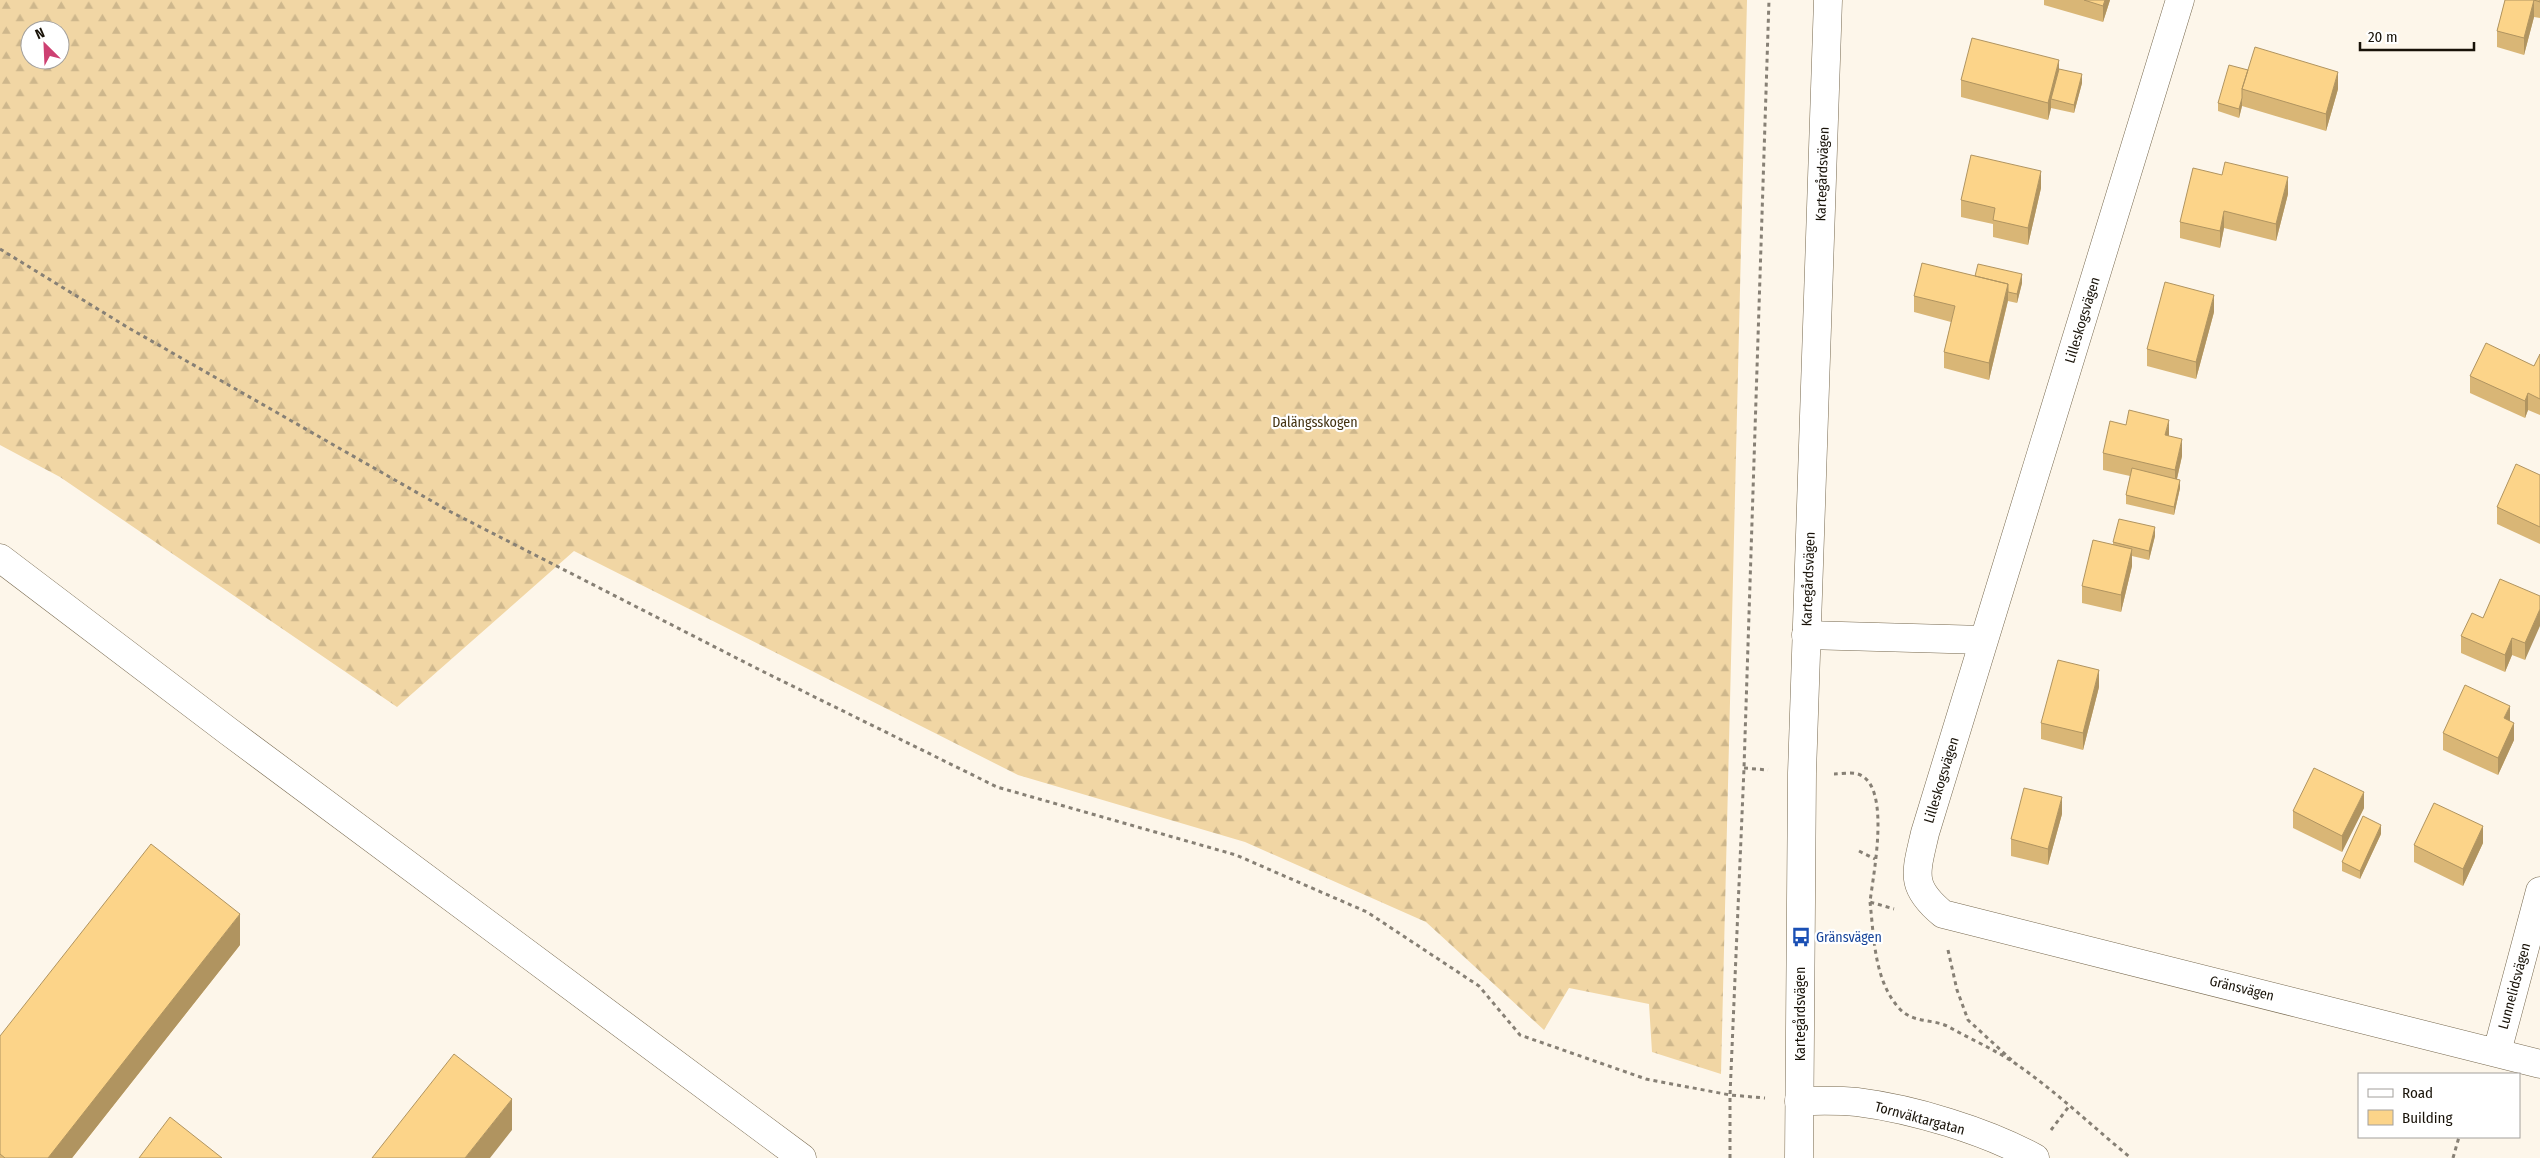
<svg xmlns="http://www.w3.org/2000/svg" width="2540" height="1158" viewBox="0 0 2540 1158" font-family="'Fira Sans Condensed',sans-serif">
<defs>
<pattern id="forest-firs" width="22" height="20" patternUnits="userSpaceOnUse" patternTransform="scale(1.25)"><rect width="22" height="20" fill="#f1d6a4"/><path d="M5 1l3.5 6h-7zM16 11l3.5 6h-7z" fill="#ceb78c"/></pattern>
</defs>
<rect width="100%" height="100%" fill="#fdf6ea"/>
<path fill="url(#forest-firs)" fill-rule="evenodd" d="M0,0H1747L1721,1074L1652,1052L1649,1004L1569,988L1544,1030L1426,922L1245,842L1018,775L574,551L397,707L60,477L0,445ZM30,30H60V60H30Z"/>
<g fill="none" stroke-linecap="round" stroke-linejoin="round">
<defs>
<path id="street" d="M2180,0L1925,833C1916,873 1909,886 1943,914L2540,1064
M1806,635L1984,640
M2497,1052L2540,891
M1799,1101C1818,1101 1838,1100 1857,1102C1913,1109 1986,1131 2035,1158"/>
<path id="secondary" d="M0,558L228,731L802,1158
M1799,1158L1802,773L1828,0"/>
</defs>
<use href="#street" stroke="#77694f" stroke-width="29"/>
<use href="#secondary" stroke="#77694f" stroke-width="29"/>
<path stroke="#878075" stroke-width="3" stroke-dasharray="4 4" stroke-linecap="butt" d="M0,249L127,327L451,512L756,668L997,787L1236,855L1367,912L1479,986L1520,1035L1646,1079L1730,1095L1765,1098
M1744,768L1768,770
M1834,774C1841,774 1851,772 1858,774C1892,785 1873,875 1870,902L1894,909
M1859,851L1875,859
M1870,902C1874,937 1874,979 1898,1007C1912,1024 1932,1018 1949,1027C1972,1040 1998,1051 2019,1066C2059,1094 2094,1128 2131,1158
M1948,950L1957,990L1968,1020L2017,1065
M2051,1130L2070,1105
M1730,1158V1095L1744,768L1769,0
M2453,1158L2459,1137"/>
<use href="#street" stroke="#fff" stroke-width="28"/>
<use href="#secondary" stroke="#fff" stroke-width="28"/>
</g>
<path fill="#d9b676" d="M2044,0H2110L2103,22L2044,5Z
M2505,0H2540V18L2534,17L2524,55L2497,47V31Z
M2059,69L2082,83L2074,113L2051,108L2048,120L1961,97V80Z
M2248,70L2338,89L2326,131L2242,106L2239,118L2218,111V103Z
M2041,188L2028,245L1993,237V224L1961,217V200Z
M2288,194L2276,241L2224,228L2220,248L2180,238V222Z
M2022,283L2017,303L2008,301L1989,380L1944,368V352L1951,322L1914,312V296Z
M2214,312L2196,379L2147,366V349Z
M2540,354V415L2528,410L2525,418L2470,393V376L2534,366Z
M2103,453L2182,456L2177,479L2180,488L2174,515L2126,504V495L2130,476L2103,470Z
M2540,475V544L2497,524V507Z
M2155,536L2149,560L2132,556V566L2121,612L2082,603V586L2113,545V542Z
M2540,596L2525,660L2512,655L2505,672L2461,653V636L2483,618Z
M2099,687L2083,750L2041,739V723Z
M2510,721L2514,740L2498,775L2443,750V733Z
M2364,808L2342,852L2293,828V811Z
M2062,814L2048,865L2011,856V839Z
M2381,834L2360,879L2342,871V862Z
M2483,843L2463,886L2414,862V845Z
M240,945L72,1158H0V1036Z"/>
<path fill="#b09460" d="M2105,0H2110L2103,22V6Z
M2534,0V17L2524,55V38Z
M2059,60V77L2051,99V108L2048,120V103Z
M2338,72V89L2326,131V114Z
M2082,74V83L2074,113V105Z
M2242,98V106L2239,118V109Z
M2041,171V188L2028,245V228Z
M2288,177V194L2276,241V224Z
M2224,211V228L2220,248V231Z
M2022,274V283L2017,303V294Z
M2008,284V300L1989,380V363Z
M2214,295V312L2196,379V362Z
M2528,393V410L2525,418V401Z
M2169,420V436L2165,435Z
M2182,439V456L2175,487V470Z
M2180,480V488L2174,515V507Z
M2155,527V536L2149,560V551Z
M2132,549V566L2121,612V595Z
M2540,609V626L2525,660V643Z
M2512,638V655L2505,672V655Z
M2099,670V687L2083,750V733Z
M2510,706V723L2504,718Z
M2514,723V740L2498,775V758Z
M2364,792V808L2342,852V836Z
M2062,797V814L2048,865V849Z
M2381,825V834L2360,879V871Z
M2483,826V843L2463,886V869Z
M240,914V945L72,1158H48Z
M512,1099V1130L490,1158H465Z"/>
<path fill="#fcd489" stroke="#b09460" d="M2084,0H2105L2103,6Z
M2505,0H2540V2L2534,0L2524,38L2497,31Z
M1972,38L2059,60L2048,103L1961,80Z
M2255,47L2338,72L2326,114L2242,89Z
M2229,65L2248,70L2242,89V98L2239,109L2218,103Z
M2059,69L2082,74L2074,105L2051,99Z
M1971,155L2041,171L2028,228L1993,220L1995,208L1961,200Z
M2225,162L2288,177L2276,224L2224,211L2220,231L2180,222L2193,168L2222,175Z
M1922,263L2008,284L1989,363L1944,352L1955,306L1914,296Z
M1978,264L2022,274L2017,294L2008,292V284L1975,276Z
M2165,282L2214,295L2196,362L2147,349Z
M2486,343L2534,366L2540,354V399L2528,393L2525,401L2470,376Z
M2129,410L2169,420L2165,435L2182,439L2175,470L2103,453L2110,421L2126,425Z
M2516,464L2540,475V527L2497,507Z
M2132,468L2180,480L2174,507L2126,495Z
M2119,519L2155,527L2149,551L2113,542Z
M2093,540L2132,549L2121,595L2082,586Z
M2500,579L2540,596V609L2525,643L2512,638L2505,655L2461,636L2472,613L2483,618Z
M2058,660L2099,670L2083,733L2041,723Z
M2465,685L2510,706L2504,718L2514,723L2498,758L2443,733Z
M2314,768L2364,792L2342,836L2293,811Z
M2024,788L2062,797L2048,849L2011,839Z
M2434,803L2483,826L2463,869L2414,845Z
M2363,816L2381,825L2360,871L2342,862Z
M151,844L240,914L48,1158H5L0,1154V1036Z
M454,1054L512,1099L465,1158H372Z
M170,1117L222,1158H139Z"/>
<defs>
<symbol id="bus-bare" viewBox="-9 -9 18 18"><path d="M-5-6H5V4H4V6H2V4H-2V6H-4V4H-5ZM-3.5-4V0h7V-4ZM-3.5 1.2v1.5H-2V1.2ZM2 1.2v1.5H3.5V1.2Z" fill="#1a4fb4" stroke="#fff" stroke-width="2.5" paint-order="stroke"/></symbol>
</defs>
<g fill-rule="evenodd">
<use href="#bus-bare" x="1787" y="923" width="28" height="28"/>
</g>
<g text-anchor="middle" stroke-width="4.5" stroke-linejoin="round" paint-order="stroke">
<g font-size="14" fill="#181208" stroke="#fff">
<text transform="translate(1822 174) rotate(-88)" y="5">Kartegårdsvägen</text>
<text transform="translate(2082 320) rotate(-73)" y="5">Lilleskogsvägen</text>
<text transform="translate(1808 579) rotate(-88)" y="5">Kartegårdsvägen</text>
<text transform="translate(1941 780) rotate(-73)" y="5">Lilleskogsvägen</text>
<text transform="translate(2514 986) rotate(-75)" y="5">Lunnelidsvägen</text>
<text transform="translate(2242 988) rotate(14)" y="5">Gränsvägen</text>
<text transform="translate(1800 1014) rotate(-90)" y="5">Kartegårdsvägen</text>
<text transform="translate(1920 1118) rotate(15)" y="5">Tornväktargatan</text>
</g>
<g font-size="14" fill="#423110" stroke="#fff">
<text x="1315" y="427">Dalängsskogen</text>
</g>
<g font-size="14" fill="#164399" stroke="#fff" text-anchor="start">
<text x="1816" y="942">Gränsvägen</text>
</g>
</g>
<rect x="2358" y="1073" width="162" height="65" fill="#ffffff" stroke="#a3a09c"/>
<rect x="2368" y="1089" width="25" height="8" fill="#ffffff" stroke="#a3a09c"/>
<text x="2402" y="1098" font-size="15" fill="#181208">Road</text>
<rect x="2368" y="1110" width="25" height="15" fill="#fcd489" stroke="#a3a09c"/>
<text x="2402" y="1123" font-size="15" fill="#181208">Building</text>
<g transform="translate(45 45) rotate(336)"><circle r="24" fill="#ffffff" stroke="#a3a09c"/>
<path d="M0-4L9 19L0 12L-9 19Z" fill="#cd4072"/>
<text y="-8" font-size="14" font-weight="bold" text-anchor="middle" fill="#181208">N</text>
</g>
<path d="M2360 42v8h114v-8" fill="none" stroke="#181208" stroke-width="2.5"/>
<text x="2368" y="42" font-size="15" fill="#181208" stroke="#ffffff" stroke-width="4" paint-order="stroke">20 m</text>
</svg>
